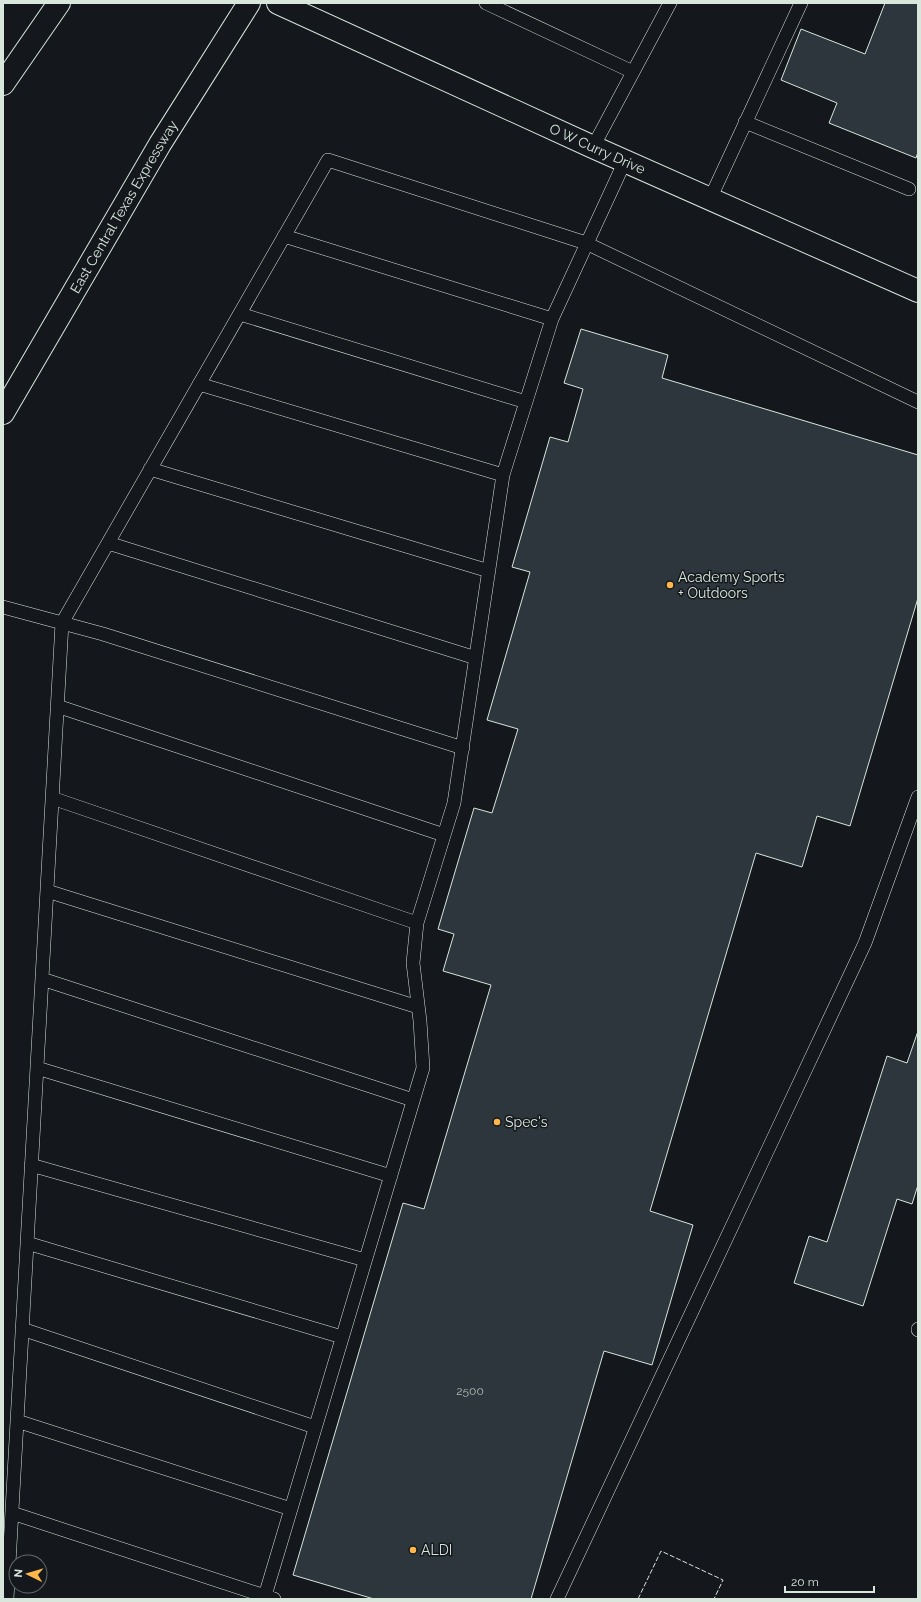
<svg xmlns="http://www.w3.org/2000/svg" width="921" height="1602" viewBox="0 0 921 1602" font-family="Raleway,sans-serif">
<rect width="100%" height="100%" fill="#14181c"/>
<path fill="#2c363c" stroke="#d8e6dc" d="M885,3H918V152L916,158L829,123L837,103L781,80L801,29L865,54Z
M581,329L668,355L662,378L918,455V598L850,826L817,816L802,867L756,853L650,1211L693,1225L652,1365L604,1351L531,1599H374L293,1575L403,1203L424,1209L491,985L443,971L454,934L438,929L474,808L492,813L518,729L487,720L530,572L512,567L550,437L568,442L583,389L564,383Z
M918,1031V1185L912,1204L897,1199L863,1306L794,1283L809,1236L827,1242L887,1056L907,1063Z"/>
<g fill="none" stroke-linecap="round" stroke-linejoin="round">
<defs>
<path id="service" d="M486,3L633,72
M745,122L909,189
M593,147L670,3
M710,199L801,3
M284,236L552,319
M240,314L526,402
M199,384L503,475
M150,469L489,571
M108,543L476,658
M3,607L103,634L463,748
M57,706L444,835
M52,798L417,923
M47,891L418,1007
M42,979L413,1100
M37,1068L391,1176
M31,1165L365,1260
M27,1243L342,1337
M22,1329L315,1427
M918,1329V1330
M17,1421L291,1509
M12,1513L274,1599
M7,1599L62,623L328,160L586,243L918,402
M264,1599L423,1068L420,1021L413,963L417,923L454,803L503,475L552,319L625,161
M557,1599L865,943L918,797"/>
<g id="minor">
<path id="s1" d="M278,3L593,147L918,291"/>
</g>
<g id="secondary">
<path id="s2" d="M3,413L160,144L249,3"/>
</g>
<path id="motorway" d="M3,84L59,3"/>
</defs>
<use href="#service" stroke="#d8e6dc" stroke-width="14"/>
<use href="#minor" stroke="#d8e6dc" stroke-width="24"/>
<use href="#secondary" stroke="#d8e6dc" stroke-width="24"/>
<use href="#motorway" stroke="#d8e6dc" stroke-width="24"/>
<use href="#service" stroke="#14181c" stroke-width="13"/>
<use href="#minor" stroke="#14181c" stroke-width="22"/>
<use href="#secondary" stroke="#14181c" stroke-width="22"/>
<use href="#motorway" stroke="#14181c" stroke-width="22"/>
<path stroke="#d8e6dc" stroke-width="1" stroke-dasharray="5 2" stroke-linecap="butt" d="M638,1599L661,1551L723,1580L714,1599"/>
</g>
<g fill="#ffb74d" stroke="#14181c" stroke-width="1.5">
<circle cx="670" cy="585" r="4"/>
<circle cx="497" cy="1122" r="4"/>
<circle cx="413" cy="1550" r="4"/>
</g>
<g text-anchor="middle" stroke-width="3" stroke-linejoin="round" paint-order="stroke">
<g font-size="12" fill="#adbab4">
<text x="470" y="1395">2500</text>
</g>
<g font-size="14" fill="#d8e6dc" stroke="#14181c">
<text dy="5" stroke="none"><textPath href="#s1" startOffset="351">O W Curry Drive</textPath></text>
<text dy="5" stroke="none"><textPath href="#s2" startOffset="239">East Central Texas Expressway</textPath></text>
</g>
<g font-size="14" fill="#d8e6dc" stroke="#14181c" text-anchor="start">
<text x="678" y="582">Academy Sports<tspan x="678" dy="16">+ Outdoors</tspan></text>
<text x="505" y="1127">Spec's</text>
<text x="421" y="1555">ALDI</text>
</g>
</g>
<rect width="921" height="1602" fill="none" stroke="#d8e6dc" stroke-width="8"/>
<g transform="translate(28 1574) rotate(275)"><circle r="19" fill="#14181c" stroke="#626a69"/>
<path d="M0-3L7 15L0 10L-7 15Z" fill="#ffb74d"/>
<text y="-6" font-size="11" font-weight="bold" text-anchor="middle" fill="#d8e6dc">N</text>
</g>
<path d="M785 1586v6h89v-6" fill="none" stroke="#d8e6dc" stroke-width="2"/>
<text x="791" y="1586" font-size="12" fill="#d8e6dc" stroke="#14181c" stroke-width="3" paint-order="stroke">20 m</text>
</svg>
